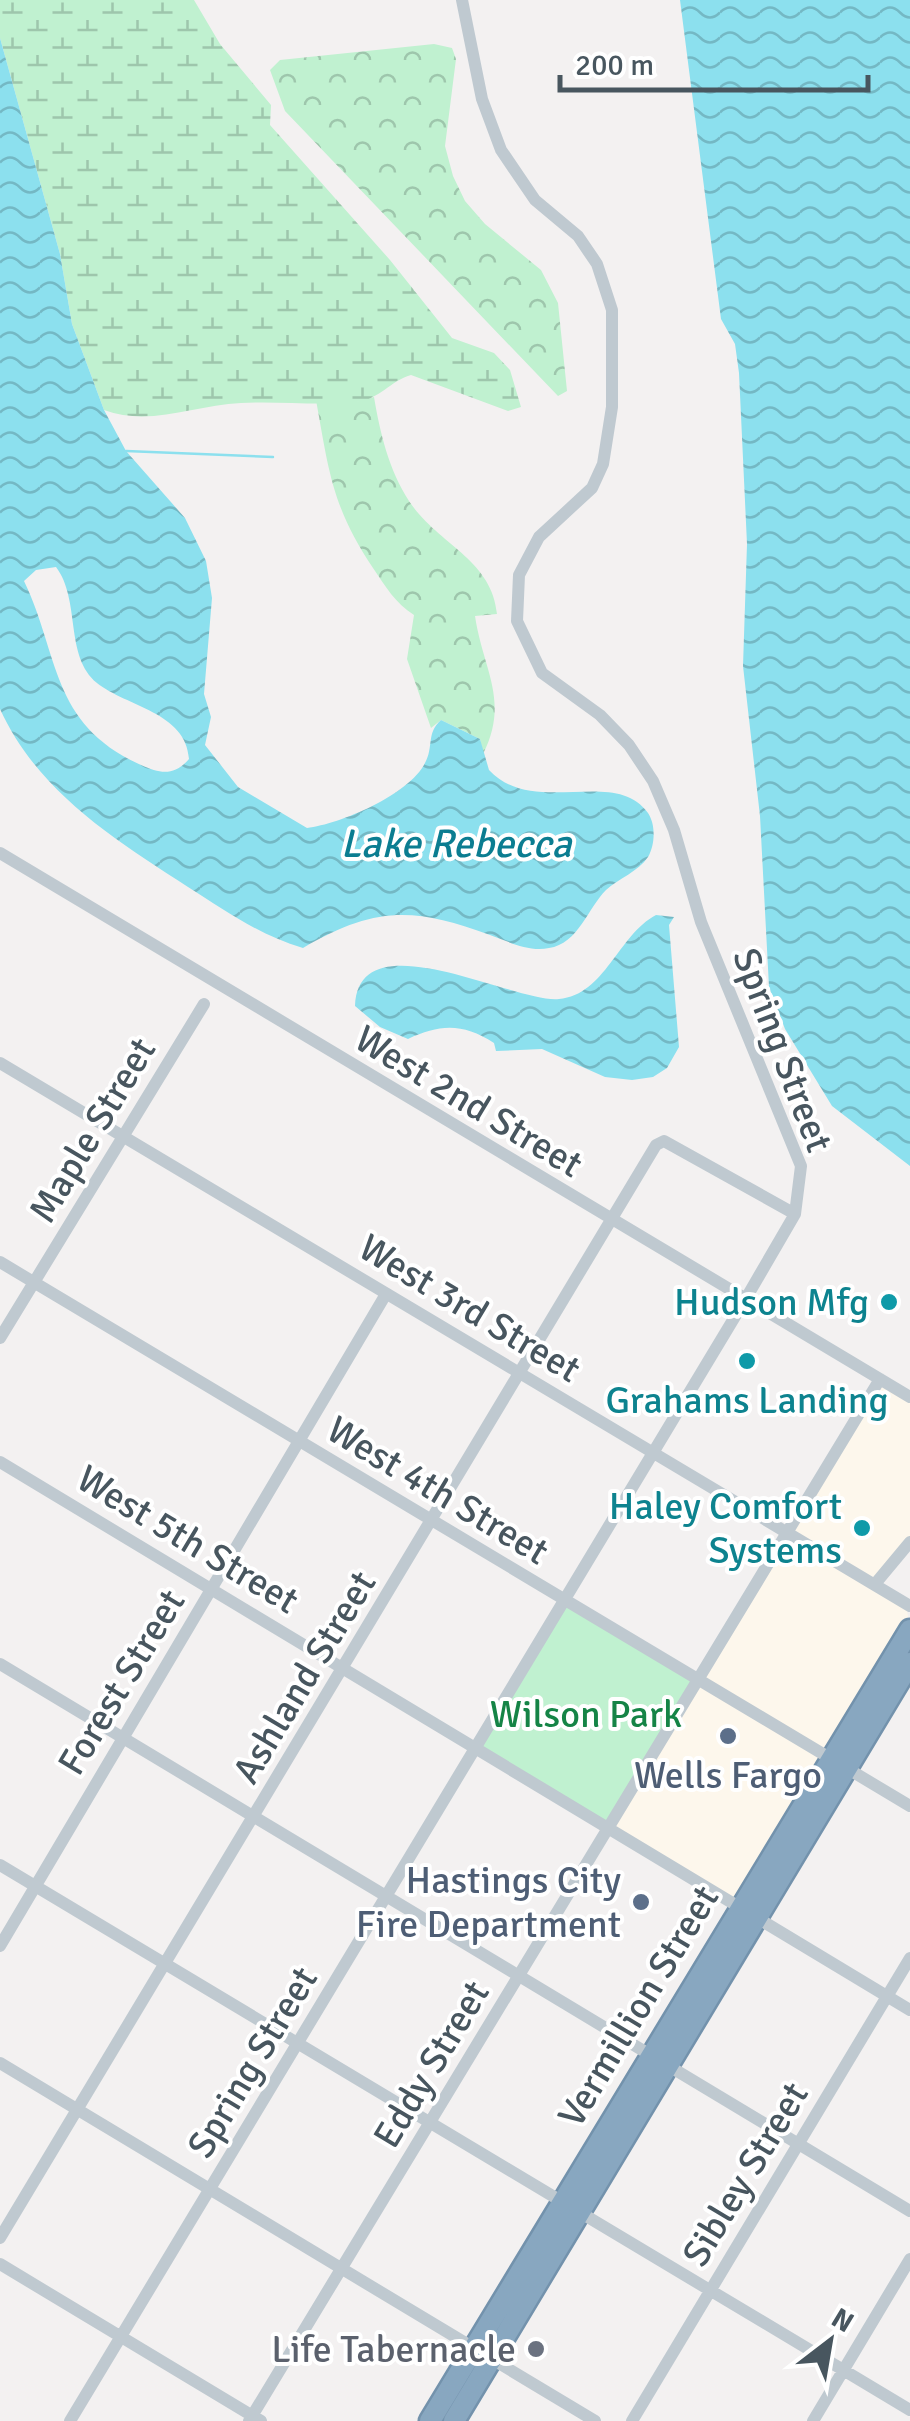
<svg xmlns="http://www.w3.org/2000/svg" width="910" height="2421" viewBox="0 0 910 2421" font-family="Signika,sans-serif">
<defs>
<pattern id="forest-crowns" width="20" height="18" patternUnits="userSpaceOnUse" patternTransform="scale(2.5)"><rect width="20" height="18" fill="#c0f1d0"/><path d="M2 6a3 3 0 1 1 6 0M12 15a3 3 0 1 1 6 0" fill="none" stroke="#9ec6ac"/></pattern>
<pattern id="wetland-marsh" width="20" height="14" patternUnits="userSpaceOnUse" patternTransform="scale(2.5)"><rect width="20" height="14" fill="#c0f1d0"/><path d="M1 5h8M5 5V1M11 12h8M15 12V8" fill="none" stroke="#9ec6ac"/></pattern>
<pattern id="water-waves" width="16" height="10" patternUnits="userSpaceOnUse" patternTransform="scale(2.5)"><rect width="16" height="10" fill="#8ce0ee"/><path d="M0 5q4-4 8 0t8 0" fill="none" stroke="#74b8c4"/></pattern>
</defs>
<rect width="100%" height="100%" fill="#f3f1f1"/>
<path fill="#fdf7ec" d="M880,1379L910,1397V1542L875,1584L907,1609L910,1632L740,1906L609,1826Z"/>
<path fill="url(#forest-crowns)" d="M434,44L452,48L456,59L445,146L453,176L465,201L485,224L541,270L558,303L567,391L558,396L285,111L270,70L280,60Z
M374,397C380,433 389,470 409,501C437,544 492,559 497,614L475,616C483,670 510,700 483,754L480,739L441,720L431,728L407,659L414,615C395,603 386,587 373,568C332,507 329,471 316,400L355,402Z"/>
<path fill="url(#wetland-marsh)" d="M0,0H194L220,44L271,105L270,125L390,260L452,338L494,353L510,370L521,407L508,411L411,375C390,381 380,399 357,402C319,406 279,401 241,403C194,405 150,427 104,410L72,324L60,254L0,38Z"/>
<path fill="#c0f1d0" d="M564,1600L697,1679L609,1826L476,1746Z"/>
<path fill="url(#water-waves)" fill-rule="evenodd" d="M680,0H910V1166L832,1106L785,1029L769,987L760,816L743,666L747,544L739,373L735,344L721,319Z
M0,38L60,254L72,324L104,410L126,451L185,518L206,561L212,598L204,694L211,717L205,745L238,787L307,828C340,824 409,795 425,763C434,747 426,733 441,720L480,739L489,770C534,818 615,766 648,813C656,825 655,845 648,857C638,872 619,878 606,890C588,908 578,944 549,948C529,952 509,942 490,935C414,907 375,906 303,948C259,935 226,911 188,887C114,839 38,792 0,709ZM56,567C81,600 64,656 97,683C127,707 186,712 189,759C174,776 161,774 141,765C50,724 60,656 24,581L36,570Z
M656,915L674,917L669,925L679,1047L667,1068L653,1077L632,1080L605,1077L542,1049L496,1051L494,1043C463,1023 440,1024 408,1039L380,1027L355,1006C358,917 516,1004 559,999C605,995 618,935 656,915Z"/>
<g fill="none" stroke-linecap="round" stroke-linejoin="round">
<path stroke="#8ce0ee" stroke-width="2.5" d="M126,451L273,457"/>
<defs>
<path id="highway" d="M430,2421L910,1630
M454,2421L910,1663"/>
</defs>
<use href="#highway" stroke="#7392ac" stroke-width="25"/>
<path stroke="#bfc9d0" stroke-width="12" d="M0,853L910,1397
M0,1063L910,1606
M0,1262L910,1806
M0,1338L204,1004
M0,1462L910,2010
M875,1584L910,1542
M0,1664L910,2211
M0,1865L910,2410
M0,1946L386,1294
M0,2063L595,2421
M0,2238L656,1145L664,1141L795,1214
M0,2264L261,2421
M70,2421L745,1300L795,1214L801,1166L701,922L674,830L653,781L629,745L600,715L542,673L517,621L519,575L539,537L592,488L603,464L612,407V310L597,264L578,236L535,200L501,150L482,99L462,0
M249,2421L880,1379
M632,2421L910,1958
M813,2421L910,2259"/>
<use href="#highway" stroke="#88a7c0" stroke-width="20"/>
</g>
<g fill="#0f9aa8" stroke="#fff" stroke-width="4">
<circle cx="889" cy="1302" r="10"/>
<circle cx="747" cy="1361" r="10"/>
<circle cx="862" cy="1528" r="10"/>
</g>
<g fill="#5c6f8a" stroke="#fff" stroke-width="4">
<circle cx="728" cy="1736" r="10"/>
<circle cx="641" cy="1902" r="10"/>
</g>
<circle fill="#6b7280" stroke="#fff" stroke-width="4" cx="536" cy="2349" r="10"/>
<g text-anchor="middle" stroke-width="8" stroke-linejoin="round" paint-order="stroke">
<g font-size="38" fill="#48565f" stroke="#fff">
<text transform="translate(783 1050) rotate(69)" y="13">Spring Street</text>
<text transform="translate(469 1101) rotate(31)" y="13">West 2nd Street</text>
<text transform="translate(92 1130) rotate(-59)" y="13">Maple Street</text>
<text transform="translate(470 1308) rotate(31)" y="13">West 3rd Street</text>
<text transform="translate(438 1490) rotate(31)" y="13">West 4th Street</text>
<text transform="translate(188 1539) rotate(31)" y="13">West 5th Street</text>
<text transform="translate(304 1677) rotate(-59)" y="13">Ashland Street</text>
<text transform="translate(121 1682) rotate(-59)" y="13">Forest Street</text>
<text transform="translate(638 2006) rotate(-59)" y="13">Vermillion Street</text>
<text transform="translate(252 2062) rotate(-59)" y="13">Spring Street</text>
<text transform="translate(431 2064) rotate(-59)" y="13">Eddy Street</text>
<text transform="translate(745 2174) rotate(-59)" y="13">Sibley Street</text>
</g>
<g font-size="38" fill="#0d838f" stroke="#fff" text-anchor="end">
<text x="869" y="1315">Hudson Mfg</text>
<text x="747" y="1413" text-anchor="middle">Grahams Landing</text>
<text x="842" y="1519">Haley Comfort<tspan x="842" dy="44">Systems</tspan></text>
</g>
<g font-size="38" fill="#158446" stroke="#fff">
<text x="586" y="1727">Wilson Park</text>
</g>
<g font-size="38" fill="#4e5e75" stroke="#fff">
<text x="728" y="1788">Wells Fargo</text>
<text x="621" y="1893" text-anchor="end">Hastings City<tspan x="621" dy="44">Fire Department</tspan></text>
</g>
<g font-size="38" fill="#5b616d" stroke="#fff" text-anchor="end">
<text x="516" y="2362">Life Tabernacle</text>
</g>
<g font-size="40" font-style="italic" fill="#0b7d91" stroke="#fff">
<text x="456" y="857">Lake Rebecca</text>
</g>
</g>
<g transform="translate(830 2341) rotate(31)" stroke="#ffffff" stroke-width="8" paint-order="stroke">
<path d="M0-8L18 38L0 25L-18 38Z" fill="#48565f"/>
<text y="-15" font-size="28" font-weight="bold" text-anchor="middle" fill="#48565f">N</text>
</g>
<path d="M560 75v15h308v-15" fill="none" stroke="#48565f" stroke-width="5"/>
<text x="575" y="75" font-size="30" fill="#48565f" stroke="#ffffff" stroke-width="8" paint-order="stroke">200 m</text>
</svg>
